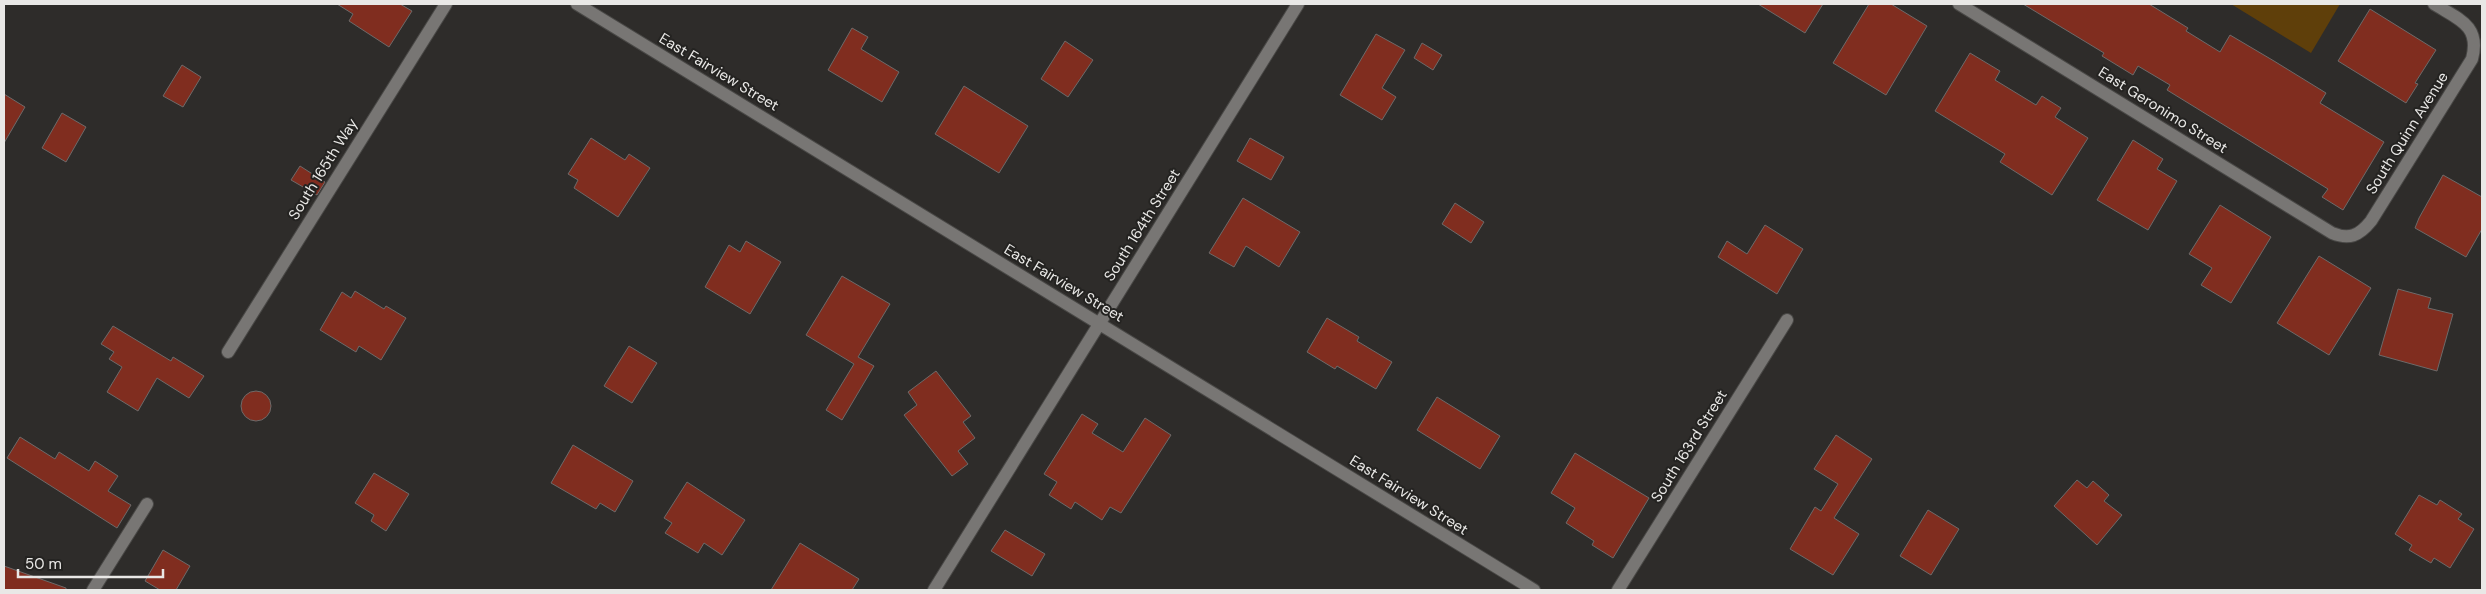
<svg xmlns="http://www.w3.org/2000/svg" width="2486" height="594" viewBox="0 0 2486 594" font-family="'DM Sans',sans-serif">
<rect width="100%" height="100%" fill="#2e2c2a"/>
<path fill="#5f3f0a" d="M2231,4H2340L2311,53Z"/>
<path fill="#802d1f" stroke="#6d6a69" d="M337,4H400L412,11L389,47L349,21L353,14Z
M1758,4H1823L1805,33Z
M1869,4H1891L1927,26L1886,95L1833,63Z
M2023,4H2149L2188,28L2186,31L2220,52L2230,35L2274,61L2326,93L2320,103L2384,142L2343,210L2322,197L2328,189L2167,90L2170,85L2138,66L2133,75L2102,56L2104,53Z
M2370,9L2436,50L2415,83L2418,84L2406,103L2338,61Z
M852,28L868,37L861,49L899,72L882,102L828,70Z
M1376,34L1405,50L1382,88L1396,97L1382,120L1340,95Z
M1065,41L1093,60L1068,97L1041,79Z
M1422,43L1442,55L1433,70L1414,58Z
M1970,53L2000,71L1995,80L2036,105L2042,96L2061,108L2055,117L2088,138L2052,195L2000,162L2005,154L1935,111Z
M182,65L201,77L183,107L163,96Z
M964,86L1028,126L999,173L935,134Z
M4,94L25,107L4,143Z
M62,113L86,127L66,162L42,148Z
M591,138L625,160L629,154L650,168L618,217L574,188L578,180L568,174Z
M1250,138L1284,157L1271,180L1237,161Z
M2133,140L2163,159L2157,169L2177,181L2148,230L2097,200Z
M300,166L325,182L317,195L291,180Z
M2443,175L2482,197V229L2466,257L2415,228L2419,218Z
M1243,198L1300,232L1279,267L1246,246L1234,267L1209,253Z
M1455,203L1484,222L1471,243L1442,224Z
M2220,205L2271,237L2231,303L2201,285L2212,268L2189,254Z
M1765,225L1803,249L1777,294L1718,257L1727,241L1747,254Z
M746,241L781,262L750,314L705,287L729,245L740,252Z
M2319,256L2371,288L2329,355L2277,323Z
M842,276L890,304L858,357L874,366L842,420L826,410L854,364L806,335Z
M2398,289L2431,298L2428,308L2453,314L2437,371L2379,355Z
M355,291L384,309L386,306L406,318L381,360L359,346L356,352L320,330L342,292L351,298Z
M1327,318L1359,337L1357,341L1392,362L1376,389L1337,366L1335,369L1307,352Z
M113,326L171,361L173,357L204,376L189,398L157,378L138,411L107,392L122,367L109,359L114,352L101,344Z
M629,346L657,363L632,403L604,386Z
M936,371L971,416L963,422L975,438L958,451L968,464L952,476L904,415L917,405L908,392Z
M241 406a15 15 0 1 1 30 0a15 15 0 1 1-30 0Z
M1437,397L1500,436L1480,469L1417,430Z
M1082,414L1098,424L1092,433L1123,452L1145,418L1171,435L1121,513L1110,507L1102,520L1075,502L1071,509L1049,495L1057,482L1044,474Z
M1836,435L1872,459L1834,518L1859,534L1833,575L1790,549L1815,507L1821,511L1838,484L1814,469Z
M20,437L55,459L59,452L89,471L95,461L118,476L108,491L131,505L117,528L7,458Z
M573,445L633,481L615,512L600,503L596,509L551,483Z
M1575,453L1649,498L1613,558L1592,545L1594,541L1566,523L1575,508L1551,493Z
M374,473L409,494L386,531L371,521L374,515L355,503Z
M2077,480L2087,488L2093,481L2109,495L2104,501L2122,515L2097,545L2054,506Z
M687,482L745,520L722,555L704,543L698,553L665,533L672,523L664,518Z
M2419,495L2437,505L2440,500L2462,514L2458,519L2474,529L2450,568L2434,558L2431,563L2409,550L2412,545L2395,534Z
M1928,510L1959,529L1931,575L1900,556Z
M1005,530L1045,554L1032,576L991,551Z
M800,543L859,579L852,590H771Z
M163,550L190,566L176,590H160L145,581Z
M4,566L66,588V590H4Z"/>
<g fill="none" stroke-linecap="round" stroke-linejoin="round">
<defs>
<path id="minor" d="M577,4L1534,590
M1959,4L2332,233C2349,240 2359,236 2371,221L2472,59C2481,25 2458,19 2434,4
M228,352L446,4
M93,590L147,504
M934,590L1298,4
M1618,590L1787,320"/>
</defs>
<use href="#minor" stroke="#494846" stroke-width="14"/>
<use href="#minor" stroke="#787674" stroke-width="12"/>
</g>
<g text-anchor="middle" stroke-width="4" stroke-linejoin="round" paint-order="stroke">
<g font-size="15" fill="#e9e8e6" stroke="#242321">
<text transform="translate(719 72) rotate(31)" y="5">East Fairview Street</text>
<text transform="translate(2163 110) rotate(32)" y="5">East Geronimo Street</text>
<text transform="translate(2407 133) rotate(-58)" y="5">South Quinn Avenue</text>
<text transform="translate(323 169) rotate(-58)" y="5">South 165th Way</text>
<text transform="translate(1142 225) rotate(-58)" y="5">South 164th Street</text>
<text transform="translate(1064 283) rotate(31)" y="5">East Fairview Street</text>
<text transform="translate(1689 446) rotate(-58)" y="5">South 163rd Street</text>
<text transform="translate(1409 495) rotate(32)" y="5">East Fairview Street</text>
</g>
</g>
<rect width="2486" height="594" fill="none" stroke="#e9e8e6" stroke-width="10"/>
<path d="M18 569v8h145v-8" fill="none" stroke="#e9e8e6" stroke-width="2.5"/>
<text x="25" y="569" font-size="15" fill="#e9e8e6" stroke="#242321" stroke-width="4" paint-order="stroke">50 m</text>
</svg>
